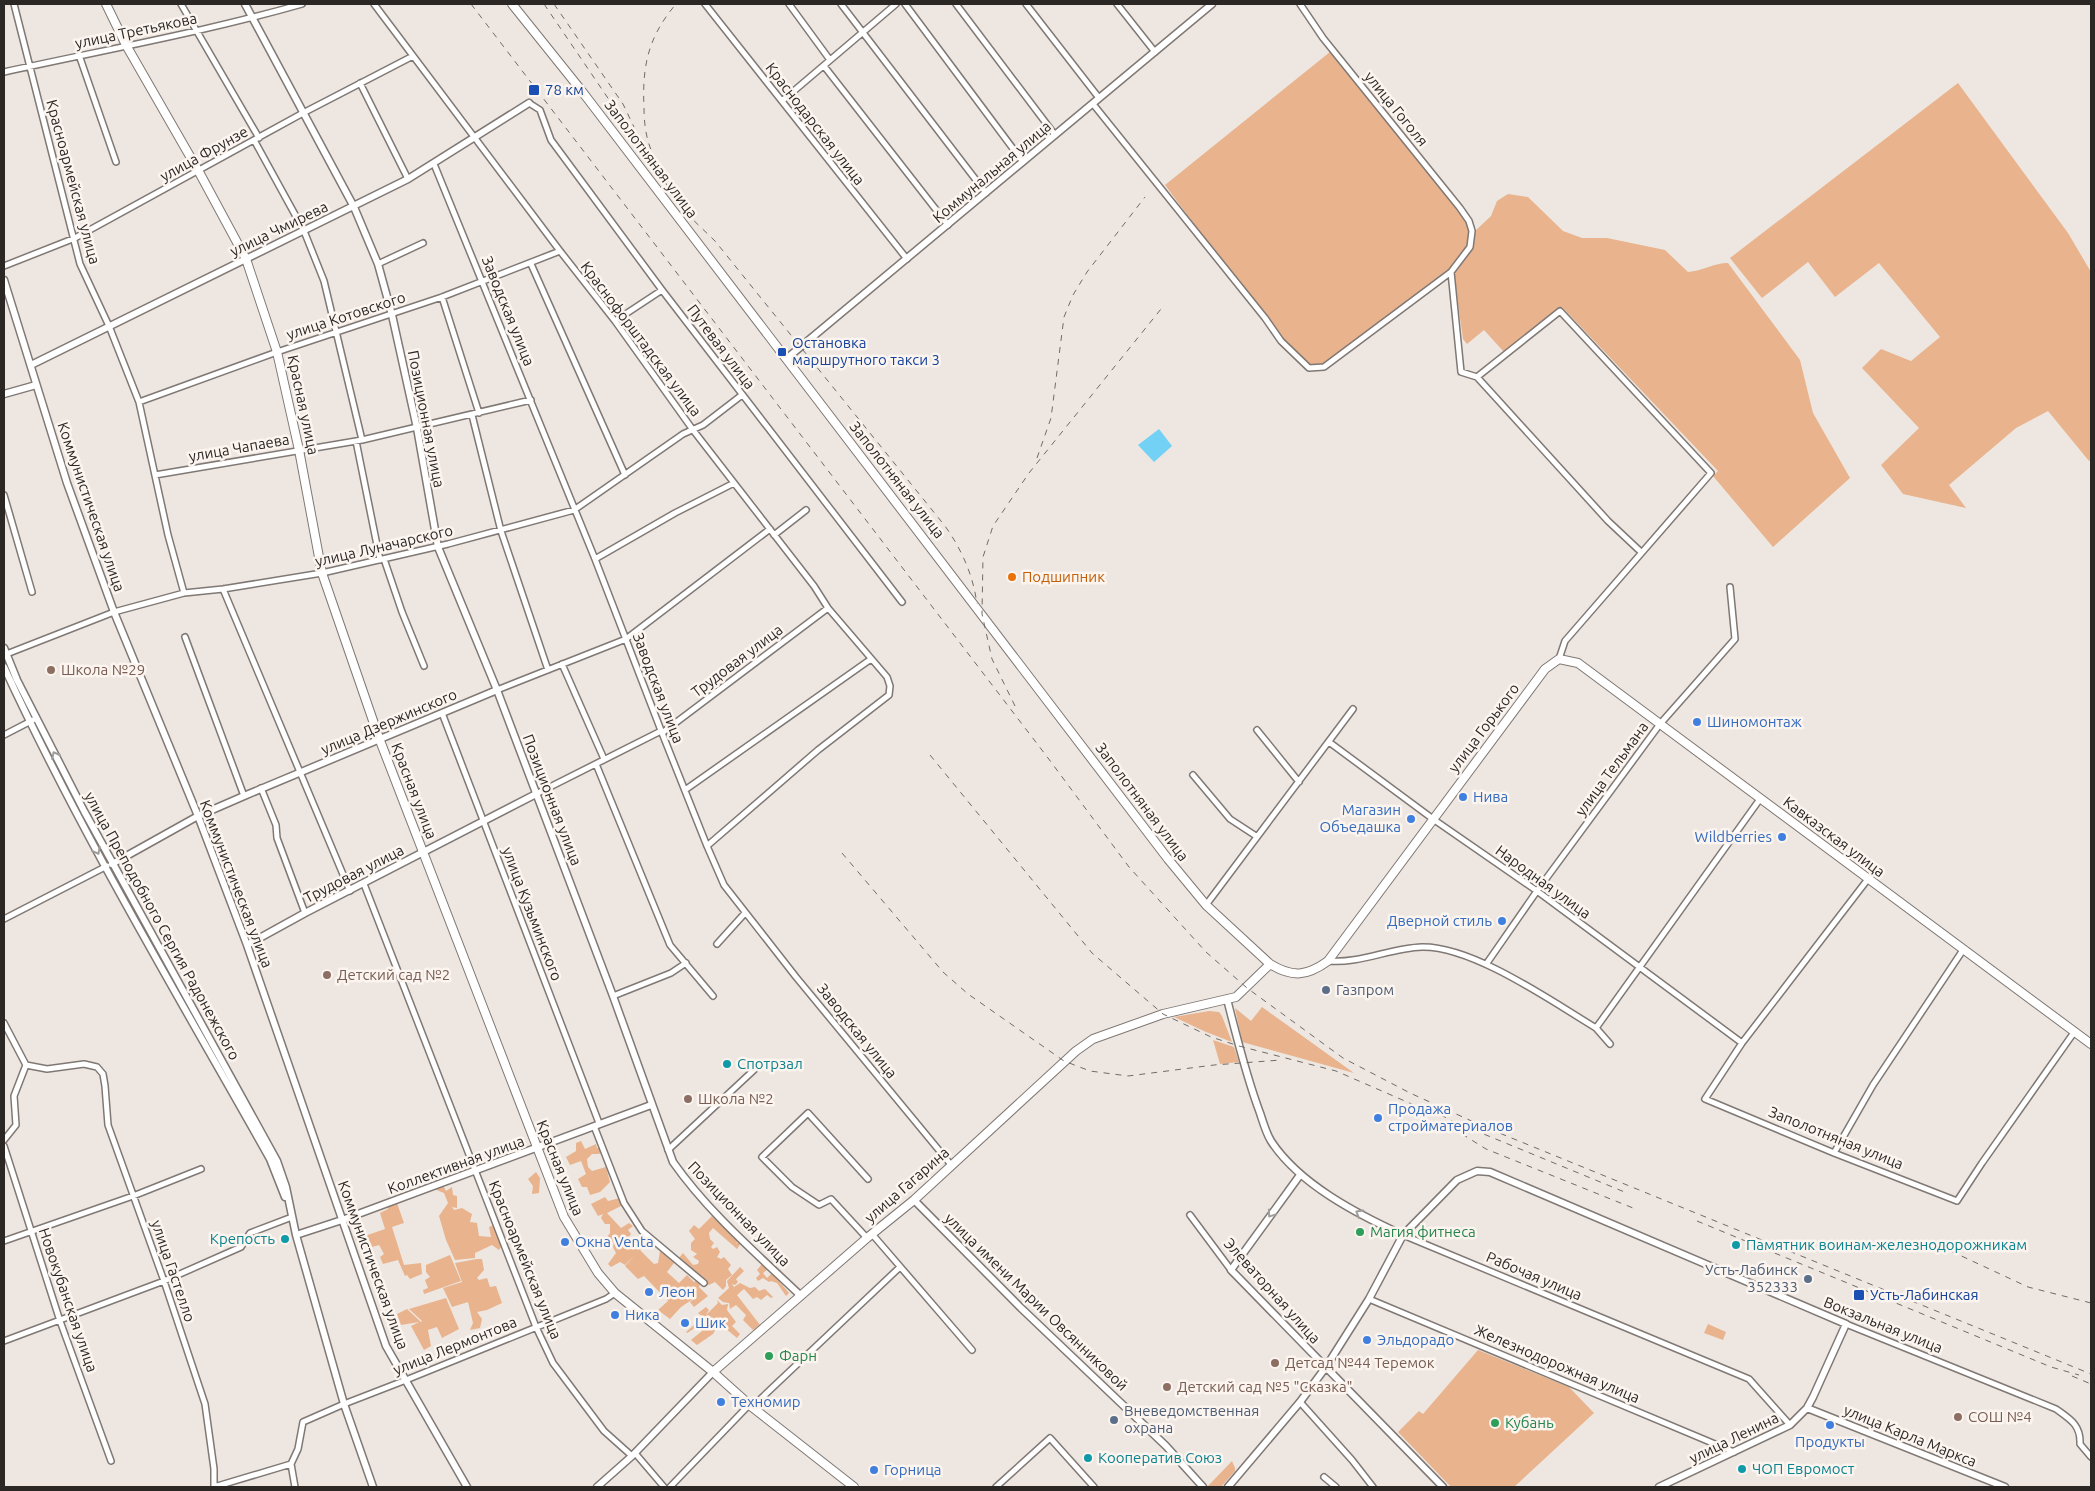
<svg xmlns="http://www.w3.org/2000/svg" width="2095" height="1491" viewBox="0 0 2095 1491" font-family="Ubuntu,sans-serif">
<rect width="100%" height="100%" fill="#eee7e1"/>
<path fill="#e8b38d" d="M1330,52L1460,208L1469,221L1470,247L1460,260L1324,367L1309,368L1281,341L1165,185Z
M1958,83L2068,233L2091,272V459L2089,461L2048,411L2016,428L1949,485L1966,508L1903,494L1881,465L1919,428L1862,368L1881,349L1911,361L1940,337L1879,263L1835,297L1808,262L1762,298L1730,258Z
M1508,194L1528,197L1563,231L1582,238H1607L1665,250L1688,272C1702,271 1714,263 1728,263L1800,360L1813,413L1850,478L1773,547L1713,476L1718,471L1562,307L1504,352L1484,330L1467,344L1463,339L1453,268L1462,261L1474,232L1491,216L1497,201Z
M1262,1007L1354,1073L1242,1042L1235,1008L1251,1021Z
M1209,1011L1219,1012L1222,1016L1232,1042L1206,1032L1174,1017Z
M1213,1040L1234,1047L1239,1062L1220,1064Z
M581,1141L585,1149L596,1144L597,1148H600L601,1152L599,1154H592L587,1159L588,1167L592,1171L606,1167L610,1182L600,1192L590,1195L587,1187H582L578,1179L586,1174L581,1161L570,1165L566,1157L576,1151V1143Z
M536,1172L540,1178L539,1193L532,1194L533,1186L528,1179Z
M443,1185L446,1191L452,1187L453,1195L457,1196V1208L452,1207L454,1210L462,1208L472,1214L470,1222L477,1223L479,1236L491,1237L489,1227L494,1225L495,1232L503,1244L499,1250L492,1245L475,1253V1258L455,1260L446,1240L439,1216L448,1203L444,1193L434,1189Z
M605,1197L608,1201L620,1198L623,1205L607,1213L621,1228L629,1223L633,1226L628,1230L631,1234L625,1242L629,1246L637,1239L639,1242L637,1244L642,1248L640,1250L654,1264L658,1263L660,1251L674,1263L667,1272L679,1283L687,1275L694,1282L695,1281L700,1284L699,1287L708,1296L694,1307L690,1302L696,1297L681,1307L670,1319L658,1310L668,1301L644,1276L638,1279L625,1266L635,1255L625,1265L620,1262L611,1267L608,1264L616,1253L613,1247L614,1241L610,1243L606,1239L610,1233V1224H605L601,1218L603,1214L598,1216L591,1204Z
M397,1203L404,1223L392,1227L404,1265L421,1263L422,1274L410,1279L407,1275L405,1276L398,1260L383,1264L380,1257L384,1254L379,1245L372,1247L369,1240L358,1244L354,1236L360,1233L362,1237L385,1229L380,1213L388,1209V1206Z
M712,1216L738,1240L736,1244L739,1241L741,1243L737,1249L713,1228L709,1233L710,1239L714,1243L711,1247L713,1249L717,1247L720,1252L717,1257L721,1259L724,1257L731,1265L728,1269L732,1275L726,1280V1286L723,1290L715,1282L709,1285L678,1259L683,1253L693,1265L698,1264L699,1261L693,1257L697,1254L691,1250V1243L695,1239L689,1231L694,1225L699,1229Z
M450,1255L461,1281L424,1294L423,1290L428,1288L425,1280L430,1277L426,1272V1265Z
M477,1259H482L484,1270L477,1278L479,1280L487,1278L490,1287L496,1286L502,1303L487,1310L477,1312L482,1319L480,1328L470,1330L473,1323L468,1302L452,1307L443,1288L462,1282L455,1263Z
M762,1264L768,1269L763,1273L767,1278L772,1273L789,1293L786,1296L777,1283L771,1281L769,1282L763,1278L758,1281L756,1278L760,1274L757,1270Z
M740,1267L744,1271L736,1279L738,1282L735,1285L732,1284L734,1287L740,1283L750,1288L755,1287L759,1291L765,1289L773,1297L771,1298L767,1295L761,1300L757,1297L753,1299L744,1289L737,1295L760,1325L753,1330L743,1320L746,1315L736,1305L730,1309L729,1303L723,1302L718,1298L729,1288L727,1281Z
M446,1298L459,1329L442,1338L437,1327L428,1330L431,1346L424,1350L411,1326L419,1322L401,1325L397,1314L407,1309L421,1322L422,1321L409,1309Z
M717,1300L722,1305L728,1304L727,1310L736,1322L732,1326L740,1334L737,1338L719,1323L713,1334L697,1345L691,1340L702,1331L700,1327L695,1328L687,1333L686,1332L703,1317L698,1313L706,1307L709,1310L706,1315L718,1303Z
M1708,1324L1726,1332L1723,1340L1704,1333Z
M1478,1350L1569,1387L1594,1413L1514,1487H1451L1398,1432L1419,1411L1423,1414Z
M1232,1461L1235,1468V1471L1221,1487H1209L1208,1486Z"/>
<path fill="#72d1f5" d="M1159,429L1172,446L1154,462L1138,445Z"/>
<g fill="none" stroke-linecap="round" stroke-linejoin="round">
<defs>
<path id="minor" d="M14,4L80,264L109,326L139,402L168,535L184,593
M181,4L259,138
M374,4L560,251L615,321L693,430L814,586L828,608L887,677L890,686L889,695L818,750L707,846
M705,4L907,259
M789,4L830,60
M841,4L986,193
M905,4L1023,162
M956,4L1055,135
M1026,4L1099,98
M1117,4L1155,52
M79,55L116,162
M824,66L948,225
M4,72C104,50 204,32 302,4
M360,83L408,179
M782,101L896,4
M529,103L540,110L551,140L662,290L902,602
M1093,104L1265,318L1281,341L1309,368L1324,367L1451,272L1470,247L1472,231L1469,221L1460,208L1323,38L1300,4
M254,140L304,231L324,281L362,440
M434,164L595,559L662,733L707,846L724,885L796,977L952,1166
M378,264L423,243
M531,264L625,475
M4,266L75,238L303,113L413,56
M1451,272L1461,372L1477,377
M442,297L479,413
M615,321L662,290
M1477,377L1560,311L1711,473L1565,641L1559,659
M1477,377L1608,521L1641,552
M139,402L277,352L442,297L560,251
M472,415L501,531L548,670
M356,441L380,560
M155,475L362,440L531,400
M4,495L32,592
M774,535L806,510
M384,559L402,612L424,666
M595,559L675,513L734,483
M223,589L350,891
M185,637L244,796
M4,655L114,612L184,593L223,589L322,573L448,544L574,510L683,434L703,425L742,395
M562,664L604,759
M497,690L626,639L770,529
M442,713L599,1123
M1257,730L1299,782
M662,733L828,608
M4,735L33,720
M1329,742L1433,819L1537,891L1742,1043
M596,764L670,945L713,996
M1193,775L1230,819L1256,836
M261,788L276,825L277,838L305,913
M685,790L871,659
M536,794L661,731
M1868,879L1742,1043L1705,1099L1834,1153L1957,1201L1982,1163L2075,1031
M364,884L536,1327L553,1363L604,1431L632,1456
M1206,905L1353,709
M4,919L107,866
M717,944L745,913
M1328,961C1360,964 1390,948 1422,947C1473,946 1551,1001 1596,1028L1610,1044
M1487,963L1537,891L1660,724L1735,639L1730,587
M613,996L671,973L686,963
M4,1023L26,1065
M1596,1028L1760,799
M26,1065L47,1069L84,1064L97,1067L103,1074L105,1086L108,1125L164,1281L205,1404L214,1469V1487
M594,1126L624,1203L642,1231L704,1283
M4,1140L16,1125L14,1096L26,1065
M4,1146L60,1321L111,1461
M668,1150L755,1069
M1834,1153L1873,1085L1963,950
M1190,1215L1231,1270
M872,1234L972,1350
M1403,1235L1749,1379L1790,1425
M867,1238L831,1199L819,1205L792,1187L762,1157L808,1113L868,1179
M4,1241L133,1196L201,1169
M1369,1299L1734,1452
M1846,1324L2056,1409C2070,1419 2081,1425 2080,1444L2091,1457
M4,1341L164,1281L241,1247L250,1233L292,1217
M1300,1402L1352,1460L1373,1487
M752,1407L900,1267
M635,1453L664,1487
M1324,1477L1336,1487
M214,1487L291,1464
M295,1487L291,1464L298,1449L303,1422L344,1404L406,1380L606,1299L615,1293
M670,1487L749,1405
M996,1487L1050,1438L1094,1487"/>
<path id="tertiary" d="M245,4L354,207L378,264L392,315L417,428L438,547L497,690L613,996L673,1162C708,1212 757,1254 801,1296
M4,280L67,483L114,612L198,816L247,945L386,1346L467,1487
M786,359L1212,4
M31,365L408,179L529,103
M4,394L36,385
M4,648L17,680L84,811L277,1161L286,1187L296,1235L344,1404L373,1487
M4,667C82,836 179,997 270,1159L285,1197
M112,864L198,816L244,796L497,690
M247,945L305,913L536,794
M1227,999C1237,1038 1246,1076 1260,1113C1263,1122 1266,1133 1271,1141C1299,1184 1357,1214 1403,1235
M1300,1175L1231,1270L1443,1487
M914,1200L1021,1308L1166,1446L1203,1487
M296,1235L342,1220L651,1105
M1807,1408L2005,1487
M597,1487L632,1456L713,1372
M1228,1487L1300,1402L1326,1367L1369,1299L1403,1235L1457,1180L1477,1171L1490,1172L1846,1324L1813,1397L1807,1408L1790,1425L1659,1487"/>
<path id="secondary" d="M106,4L126,45L199,172L246,259L277,352L299,450L322,573L379,738L564,1217L598,1273L615,1293L713,1372L752,1407L854,1487
M512,4L581,90L1168,859L1206,905L1270,964C1293,978 1307,976 1328,961L1545,669L1559,659L1578,663L2091,1044
M713,1372L867,1238L914,1200L1076,1051L1093,1039L1163,1014L1236,997L1270,964"/>
</defs>
<use href="#minor" stroke="#7f7874" stroke-width="8"/>
<use href="#tertiary" stroke="#7f7874" stroke-width="9"/>
<use href="#secondary" stroke="#7f7874" stroke-width="10"/>
<use href="#minor" stroke="#fff" stroke-width="5"/>
<use href="#tertiary" stroke="#fff" stroke-width="6"/>
<use href="#secondary" stroke="#fff" stroke-width="8"/>
<path stroke="#6f6b68" stroke-width="1" stroke-dasharray="6 6" stroke-linecap="butt" d="M471,4L1048,758L1129,867L1206,952L1247,988L1343,1058L1410,1093L1487,1128L2091,1374
M544,4L686,213L715,241L945,526C962,550 973,575 977,604
M554,4L623,104L634,127
M656,160C647,145 644,126 644,108C642,66 648,37 676,4
M1037,458L1051,418L1064,317L1073,295L1087,272L1145,197
M1015,706L992,659L982,614L983,557L993,526L1029,473L1161,309
M930,755L1092,953L1163,1014L1211,1037L1239,1046L1336,1071L1414,1105
M842,853L943,972L968,994L1064,1061L1090,1071L1128,1076L1214,1065L1281,1060
M1430,1109L1452,1121L1627,1193
M1462,1134L1486,1149L1633,1208
M1697,1221L2051,1367L2079,1375
M1940,1246L2028,1287L2091,1303
M2072,1376L2091,1384"/>
</g>
<defs><path id="oneway-chevron" d="M-2-3.5L2.5 0L-2 3.5" fill="none" stroke-width="1.6" stroke-linecap="round" stroke-linejoin="round" transform="scale(1.25)"/></defs>
<g stroke="#9f9e9d">
<use href="#oneway-chevron" transform="translate(55 755) rotate(-117)"/>
<use href="#oneway-chevron" transform="translate(97 851) rotate(62)"/>
<use href="#oneway-chevron" transform="translate(1359 1213) rotate(-150)"/>
<use href="#oneway-chevron" transform="translate(1271 1214) rotate(126)"/>
</g>
<g fill="#1a4fb4" stroke="#fbf4ef" stroke-width="2">
<rect x="528" y="84" width="12" height="12" rx="2.5"/>
<rect x="777" y="347" width="10" height="10" rx="2.5"/>
<rect x="1853" y="1289" width="12" height="12" rx="2.5"/>
</g>
<circle fill="#e8710a" stroke="#fbf4ef" stroke-width="2" cx="1012" cy="577" r="5"/>
<g fill="#8d6e63" stroke="#fbf4ef" stroke-width="2">
<circle cx="51" cy="670" r="5"/>
<circle cx="327" cy="975" r="5"/>
<circle cx="688" cy="1099" r="5"/>
<circle cx="1275" cy="1363" r="5"/>
<circle cx="1167" cy="1387" r="5"/>
<circle cx="1958" cy="1417" r="5"/>
</g>
<g fill="#3f7fe0" stroke="#fbf4ef" stroke-width="2">
<circle cx="1697" cy="722" r="5"/>
<circle cx="1463" cy="797" r="5"/>
<circle cx="1411" cy="819" r="5"/>
<circle cx="1782" cy="837" r="5"/>
<circle cx="1502" cy="921" r="5"/>
<circle cx="1378" cy="1118" r="5"/>
<circle cx="565" cy="1242" r="5"/>
<circle cx="649" cy="1292" r="5"/>
<circle cx="615" cy="1315" r="5"/>
<circle cx="685" cy="1323" r="5"/>
<circle cx="1367" cy="1340" r="5"/>
<circle cx="721" cy="1402" r="5"/>
<circle cx="1830" cy="1425" r="5"/>
<circle cx="874" cy="1470" r="5"/>
</g>
<g fill="#5c6f8a" stroke="#fbf4ef" stroke-width="2">
<circle cx="1326" cy="990" r="5"/>
<circle cx="1808" cy="1279" r="5"/>
<circle cx="1114" cy="1420" r="5"/>
</g>
<g fill="#0f9aa8" stroke="#fbf4ef" stroke-width="2">
<circle cx="727" cy="1064" r="5"/>
<circle cx="285" cy="1239" r="5"/>
<circle cx="1736" cy="1245" r="5"/>
<circle cx="1088" cy="1458" r="5"/>
<circle cx="1742" cy="1469" r="5"/>
</g>
<g fill="#2e9e5b" stroke="#fbf4ef" stroke-width="2">
<circle cx="1360" cy="1232" r="5"/>
<circle cx="769" cy="1356" r="5"/>
<circle cx="1495" cy="1423" r="5"/>
</g>
<g text-anchor="middle" stroke-width="5" stroke-linejoin="round" paint-order="stroke">
<g font-size="15" fill="#2a2725" stroke="#fbf4ef">
<text transform="translate(136 31) rotate(-12)" y="5">улица Третьякова</text>
<text transform="translate(1396 109) rotate(51)" y="5">улица Гоголя</text>
<text transform="translate(815 124) rotate(52)" y="5">Краснодарская улица</text>
<text transform="translate(204 154) rotate(-29)" y="5">улица Фрунзе</text>
<text transform="translate(651 159) rotate(53)" y="5">Заполотняная улица</text>
<text transform="translate(992 172) rotate(-40)" y="5">Коммунальная улица</text>
<text transform="translate(73 182) rotate(75)" y="5">Красноармейская улица</text>
<text transform="translate(279 229) rotate(-26)" y="5">улица Чмирева</text>
<text transform="translate(508 311) rotate(68)" y="5">Заводская улица</text>
<text transform="translate(346 316) rotate(-18)" y="5">улица Котовского</text>
<text transform="translate(641 339) rotate(53)" y="5">Краснофорштадская улица</text>
<text transform="translate(721 347) rotate(53)" y="5">Путевая улица</text>
<text transform="translate(303 405) rotate(78)" y="5">Красная улица</text>
<text transform="translate(426 419) rotate(79)" y="5">Позиционная улица</text>
<text transform="translate(239 448) rotate(-10)" y="5">улица Чапаева</text>
<text transform="translate(897 480) rotate(52)" y="5">Заполотняная улица</text>
<text transform="translate(91 507) rotate(71)" y="5">Коммунистическая улица</text>
<text transform="translate(384 546) rotate(-13)" y="5">улица Луначарского</text>
<text transform="translate(737 661) rotate(-37)" y="5">Трудовая улица</text>
<text transform="translate(658 688) rotate(69)" y="5">Заводская улица</text>
<text transform="translate(389 722) rotate(-23)" y="5">улица Дзержинского</text>
<text transform="translate(1484 728) rotate(-53)" y="5">улица Горького</text>
<text transform="translate(1612 769) rotate(-54)" y="5">улица Тельмана</text>
<text transform="translate(414 791) rotate(69)" y="5">Красная улица</text>
<text transform="translate(552 800) rotate(69)" y="5">Позиционная улица</text>
<text transform="translate(1142 802) rotate(53)" y="5">Заполотняная улица</text>
<text transform="translate(1834 837) rotate(37)" y="5">Кавказская улица</text>
<text transform="translate(354 874) rotate(-27)" y="5">Трудовая улица</text>
<text transform="translate(1543 882) rotate(36)" y="5">Народная улица</text>
<text transform="translate(236 884) rotate(69)" y="5">Коммунистическая улица</text>
<text transform="translate(532 914) rotate(69)" y="5">улица Кузьминского</text>
<text transform="translate(162 926) rotate(61)" y="5">улица Преподобного Сергия Радонежского</text>
<text transform="translate(857 1031) rotate(51)" y="5">Заводская улица</text>
<text transform="translate(1836 1138) rotate(22)" y="5">Заполотняная улица</text>
<text transform="translate(456 1165) rotate(-20)" y="5">Коллективная улица</text>
<text transform="translate(560 1168) rotate(68)" y="5">Красная улица</text>
<text transform="translate(907 1185) rotate(-41)" y="5">улица Гагарина</text>
<text transform="translate(739 1214) rotate(46)" y="5">Позиционная улица</text>
<text transform="translate(525 1260) rotate(68)" y="5">Красноармейская улица</text>
<text transform="translate(373 1265) rotate(70)" y="5">Коммунистическая улица</text>
<text transform="translate(173 1271) rotate(71)" y="5">улица Гастелло</text>
<text transform="translate(1534 1276) rotate(23)" y="5">Рабочая улица</text>
<text transform="translate(1272 1291) rotate(48)" y="5">Элеваторная улица</text>
<text transform="translate(68 1300) rotate(71)" y="5">Новокубанская улица</text>
<text transform="translate(1036 1302) rotate(44)" y="5">улица имени Марии Овсянниковой</text>
<text transform="translate(1883 1325) rotate(22)" y="5">Вокзальная улица</text>
<text transform="translate(455 1346) rotate(-22)" y="5">улица Лермонтова</text>
<text transform="translate(1557 1364) rotate(23)" y="5">Железнодорожная улица</text>
<text transform="translate(1910 1436) rotate(22)" y="5">улица Карла Маркса</text>
<text transform="translate(1734 1438) rotate(-26)" y="5">улица Ленина</text>
</g>
<g font-size="15" fill="#164399" stroke="#fbf4ef" text-anchor="start">
<text x="545" y="95">78 км</text>
<text x="792" y="348">Остановка<tspan x="792" dy="17">маршрутного такси 3</tspan></text>
<text x="1870" y="1300">Усть-Лабинская</text>
</g>
<g font-size="15" fill="#c56008" stroke="#fbf4ef" text-anchor="start">
<text x="1022" y="582">Подшипник</text>
</g>
<g font-size="15" fill="#785e54" stroke="#fbf4ef" text-anchor="start">
<text x="61" y="675">Школа №29</text>
<text x="337" y="980">Детский сад №2</text>
<text x="698" y="1104">Школа №2</text>
<text x="1285" y="1368">Детсад №44 Теремок</text>
<text x="1177" y="1392">Детский сад №5 "Сказка"</text>
<text x="1968" y="1422">СОШ №4</text>
</g>
<g font-size="15" fill="#366cbe" stroke="#fbf4ef" text-anchor="start">
<text x="1707" y="727">Шиномонтаж</text>
<text x="1473" y="802">Нива</text>
<text x="1401" y="815" text-anchor="end">Магазин<tspan x="1401" dy="17">Объедашка</tspan></text>
<text x="1772" y="842" text-anchor="end">Wildberries</text>
<text x="1492" y="926" text-anchor="end">Дверной стиль</text>
<text x="1388" y="1114">Продажа<tspan x="1388" dy="17">стройматериалов</tspan></text>
<text x="575" y="1247">Окна Venta</text>
<text x="659" y="1297">Леон</text>
<text x="625" y="1320">Ника</text>
<text x="695" y="1328">Шик</text>
<text x="1377" y="1345">Эльдорадо</text>
<text x="731" y="1407">Техномир</text>
<text x="1830" y="1447" text-anchor="middle">Продукты</text>
<text x="884" y="1475">Горница</text>
</g>
<g font-size="15" fill="#4e5e75" stroke="#fbf4ef" text-anchor="start">
<text x="1336" y="995">Газпром</text>
<text x="1798" y="1275" text-anchor="end">Усть-Лабинск<tspan x="1798" dy="17">352333</tspan></text>
<text x="1124" y="1416">Вневедомственная<tspan x="1124" dy="17">охрана</tspan></text>
</g>
<g font-size="15" fill="#0d838f" stroke="#fbf4ef" text-anchor="start">
<text x="737" y="1069">Спотрзал</text>
<text x="275" y="1244" text-anchor="end">Крепость</text>
<text x="1746" y="1250">Памятник воинам-железнодорожникам</text>
<text x="1098" y="1463">Кооператив Союз</text>
<text x="1752" y="1474">ЧОП Евромост</text>
</g>
<g font-size="15" fill="#27864d" stroke="#fbf4ef" text-anchor="start">
<text x="1370" y="1237">Магия фитнеса</text>
<text x="779" y="1361">Фарн</text>
<text x="1505" y="1428">Кубань</text>
</g>
</g>
<rect width="2095" height="1491" fill="none" stroke="#2a2725" stroke-width="10"/>
</svg>
